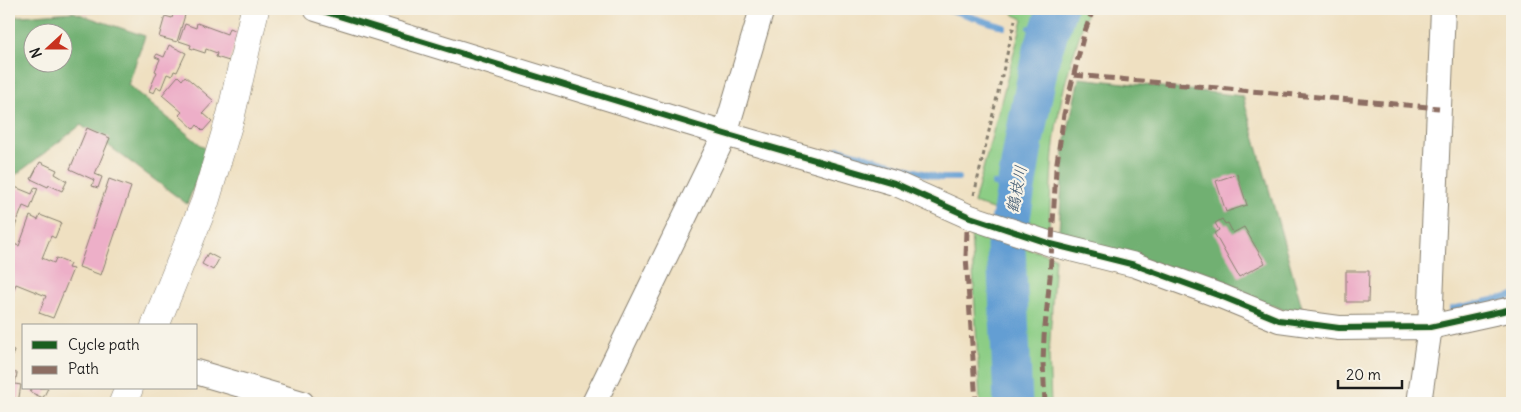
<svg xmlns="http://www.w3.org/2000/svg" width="1521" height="412" viewBox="0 0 1521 412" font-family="Delius,'Klee One',sans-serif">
<rect width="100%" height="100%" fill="#f7f3e8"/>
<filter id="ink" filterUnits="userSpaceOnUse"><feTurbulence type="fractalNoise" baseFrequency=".02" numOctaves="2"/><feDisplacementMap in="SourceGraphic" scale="10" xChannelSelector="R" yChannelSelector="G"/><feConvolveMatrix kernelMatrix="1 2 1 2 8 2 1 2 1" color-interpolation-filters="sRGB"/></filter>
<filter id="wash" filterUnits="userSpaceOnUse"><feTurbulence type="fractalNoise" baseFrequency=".0096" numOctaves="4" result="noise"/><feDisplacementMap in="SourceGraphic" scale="20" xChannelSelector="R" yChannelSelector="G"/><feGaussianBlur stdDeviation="1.12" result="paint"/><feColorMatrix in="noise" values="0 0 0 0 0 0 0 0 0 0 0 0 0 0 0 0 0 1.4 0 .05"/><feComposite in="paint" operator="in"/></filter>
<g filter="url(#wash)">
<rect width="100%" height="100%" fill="#efe0c1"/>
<path fill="#8ccd85" stroke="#547450" d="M1011,9H1049L1033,68L1018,131L1007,214L974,203L1023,19L1014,15Z
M1063,9H1088C1077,43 1065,77 1059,112C1051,150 1051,189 1049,227L1018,218L1030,143L1048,52Z
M971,231L1001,241L1000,345L1004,403H980Z
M1016,245L1055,257L1049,355L1051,403H1017C1015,350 1013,298 1016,245Z"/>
<path fill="#71b072" stroke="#466647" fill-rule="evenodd" d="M73,12L145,36L128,85L208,151L187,204L81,125L9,180V17ZM32,32H62V62H32Z
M1079,78L1243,96L1305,318L1238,292L1059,231L1064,149Z"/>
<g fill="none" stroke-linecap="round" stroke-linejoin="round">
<path stroke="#639ed3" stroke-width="6" d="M947,9L1004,27
M1030,28L1049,34
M839,149L940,178H958
M994,184H1016
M1452,309L1512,296"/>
<path stroke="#639ed3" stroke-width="39" d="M1013,403L1006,247L1024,141L1041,55L1057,9"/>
</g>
<g id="blocks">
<path fill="#edafc8" d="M83,9H100L101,11L84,14Z
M174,11L185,15L177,42L159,37L165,16L172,18Z
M197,23L227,34L229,28L239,32L229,61L216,57L217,53L206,49L205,53L190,48L191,45L179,41L185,24L196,28Z
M169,45L186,53L177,72L174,71L172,76L167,74L161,89L157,87L154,93L149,91L157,72L155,71L160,59L155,57L157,54L164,57Z
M178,76L182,80L185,76L214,101L203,113L212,121L203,131L197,125L194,129L179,115L182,112L162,95Z
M87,128L110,138L95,174L102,177L98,188L92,186L94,180L70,169Z
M40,162L57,170L55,174L67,181L62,191L49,185L48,187L31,179Z
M1237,174L1247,205L1226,212L1216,181Z
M109,179L131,187L101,275L79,267Z
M15,187L32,194L35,187L38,188L30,209L23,206L9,242L19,246L30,216L38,220L40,215L61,223L55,238L51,236L42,258L54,263L56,258L70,264L68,268L73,269L53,318L39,313L46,296L16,284L9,302V267L10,263L9,262V258L11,253L9,252V204Z
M1222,219L1225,224L1228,223L1233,233L1244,227L1265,263L1239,277L1214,233L1219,230L1215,223Z
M208,253L219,259L213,270L202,264Z
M1346,271H1369L1368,302H1346Z
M9,349L14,351L9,366Z
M9,372L17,373L15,384L21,385L18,403H9Z
M32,388H48L43,398L30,392Z"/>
</g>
</g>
<g filter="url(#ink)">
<use href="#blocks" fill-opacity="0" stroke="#867e6e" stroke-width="1"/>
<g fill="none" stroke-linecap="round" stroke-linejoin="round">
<defs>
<path id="street" d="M316,9L725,134L894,183L970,217L1051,244L1135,265L1223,297L1279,320L1339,328L1430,327L1512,309
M196,372L302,403
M594,403L725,134L762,9
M1419,403L1430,327L1443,9"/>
<path id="secondary" d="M155,326L205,202L231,115L255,9
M123,403L129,388"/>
</defs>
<use href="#street" stroke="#867e6e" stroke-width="26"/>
<use href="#secondary" stroke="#867e6e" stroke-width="29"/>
<path stroke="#867e6e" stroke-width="3" stroke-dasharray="4 4" stroke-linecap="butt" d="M974,195L1015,20"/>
<use href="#street" stroke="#fff" stroke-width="24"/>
<use href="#secondary" stroke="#fff" stroke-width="28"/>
<path stroke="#8d6e63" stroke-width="5" stroke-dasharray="10 5" stroke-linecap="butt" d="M1074,75L1439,108
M967,231L966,256L976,403
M1045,403L1043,363L1044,337L1050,277L1056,169L1064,114L1084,34L1093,9"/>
<defs>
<path id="cycleway" d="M316,9L725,134L894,183L970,217L1051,244L1135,265L1223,297L1279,320L1339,328L1430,327L1512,309"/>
</defs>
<use href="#cycleway" stroke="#f7f3e8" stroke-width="9"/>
<use href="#cycleway" stroke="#1b5e20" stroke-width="6"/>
</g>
</g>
<g text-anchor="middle" stroke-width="4.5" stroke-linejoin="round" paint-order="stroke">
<g font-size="16" font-style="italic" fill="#3c566e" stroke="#f7f3e8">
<text transform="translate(1016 189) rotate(-79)" y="6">鶴枝川</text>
</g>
</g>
<rect width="1521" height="412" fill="none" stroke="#f7f3e8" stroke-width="30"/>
<rect x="22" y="324" width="175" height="65" fill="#f7f3e8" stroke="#9f9d96"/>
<rect x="32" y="341" width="25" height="8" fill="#1b5e20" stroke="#9f9d96"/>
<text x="68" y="350" font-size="15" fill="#1c1c1c">Cycle path</text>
<rect x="32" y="366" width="25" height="8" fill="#8d6e63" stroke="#9f9d96"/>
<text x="68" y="374" font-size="15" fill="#1c1c1c">Path</text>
<g transform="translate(48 48) rotate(249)"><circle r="24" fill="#f7f3e8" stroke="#9f9d96"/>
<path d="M0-4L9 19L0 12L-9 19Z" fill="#c8321e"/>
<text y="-8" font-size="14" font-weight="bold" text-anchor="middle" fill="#1c1c1c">N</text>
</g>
<path d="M1338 380v8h64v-8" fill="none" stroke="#1c1c1c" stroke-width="2.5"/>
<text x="1346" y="380" font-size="15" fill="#1c1c1c" stroke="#f7f3e8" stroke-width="4" paint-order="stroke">20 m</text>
</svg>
